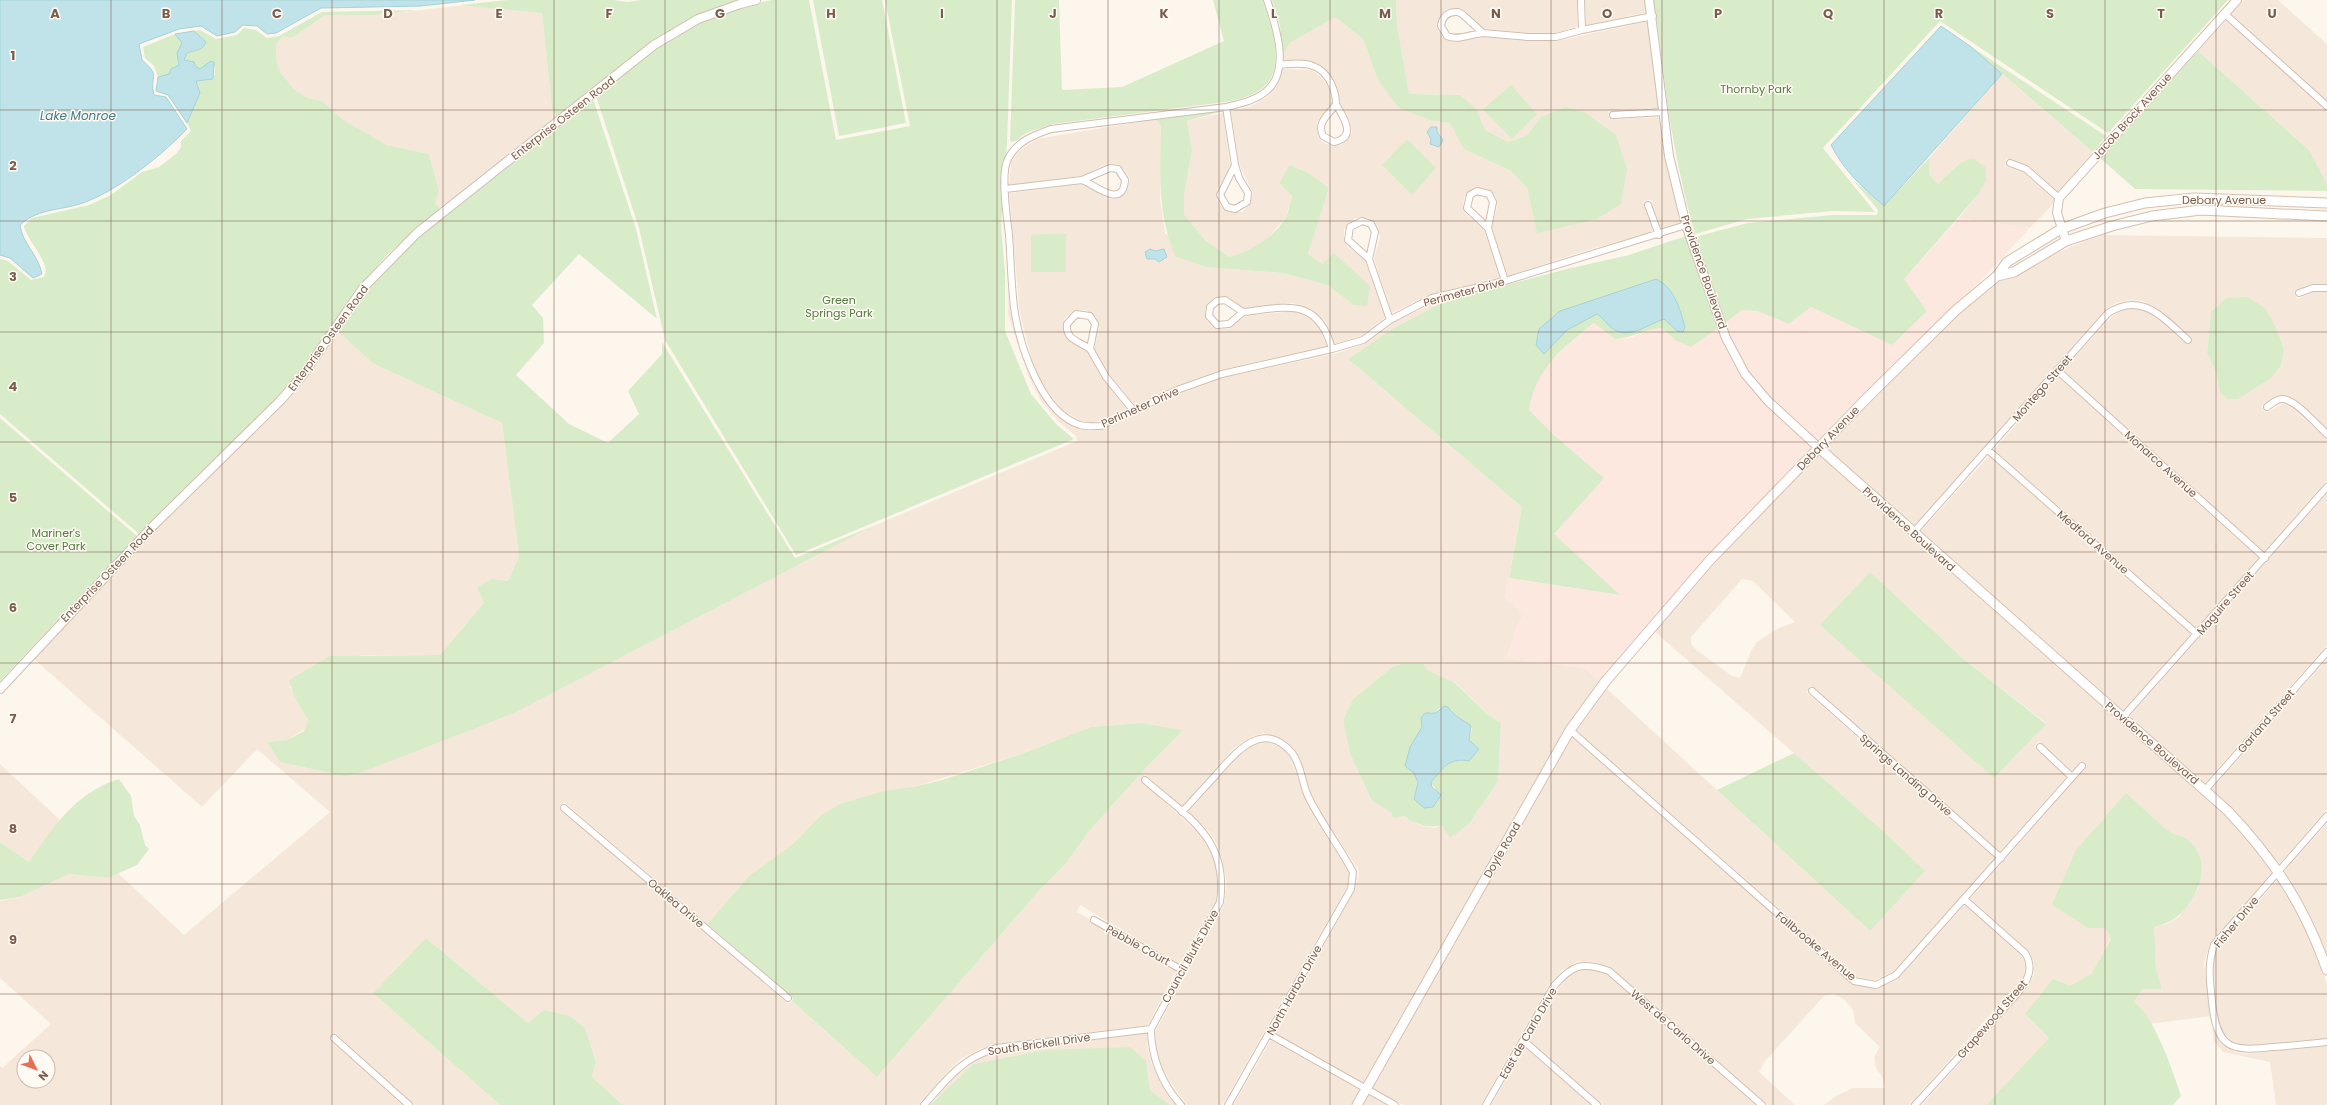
<svg xmlns="http://www.w3.org/2000/svg" width="2327" height="1105" viewBox="0 0 2327 1105" font-family="Poppins,sans-serif">
<rect width="100%" height="100%" fill="#fdf6ec"/>
<path fill="#f5e8da" fill-rule="evenodd" d="M1396,0H1577V27L1555,33H1528L1484,29L1464,11L1454,8L1447,9L1440,15L1437,27L1442,37L1451,42L1483,37L1556,41L1649,21L1659,108L1608,111L1610,119L1660,117L1665,157L1681,222L1661,229L1651,200L1643,201L1653,232L1584,251L1508,276L1492,228L1497,207L1496,197L1488,189L1475,187L1464,197L1463,208L1466,214L1484,230L1500,278L1431,294L1392,313L1374,259L1380,237L1378,227L1368,218H1355L1344,229V240L1348,247L1365,260L1385,318L1361,336L1334,344L1325,321L1311,309L1293,303L1244,308L1227,297H1215L1207,304L1205,311L1207,321L1215,329H1228L1245,316L1293,311L1309,317L1318,325L1327,346L1220,370L1176,386L1135,406L1110,375L1094,349L1099,329L1096,317L1086,310H1074L1066,317L1063,322L1064,335L1071,343L1087,351L1103,379L1128,409L1100,421L1089,423L1081,421L1062,410L1042,384L1032,361L1020,314L1009,193L1082,184L1094,189L1106,198L1113,199L1119,198L1127,191L1130,179L1124,169L1119,165L1109,163L1081,176L1009,185L1011,162L1018,152L1037,139L1156,119L1161,127L1160,200L1165,233L1206,267L1283,273L1310,280L1329,286L1353,305L1322,264L1308,254L1329,188L1307,172L1289,165L1292,196L1286,217L1267,239L1249,251L1229,257L1205,240L1184,214V195L1192,150L1187,121L1223,113L1230,164L1226,176L1217,189V200L1220,205L1229,212H1242L1250,205L1253,193L1239,164L1231,111L1250,107L1267,97L1274,89L1282,69L1312,70L1321,77L1328,86L1332,103L1317,122V132L1319,138L1324,143L1334,146L1341,145L1349,138L1352,132L1350,121L1341,104L1336,84L1327,72L1314,62L1283,61V55L1290,43L1335,17L1363,39L1378,80L1433,121L1450,123L1465,149L1511,171L1527,188L1537,233L1541,117L1526,136L1508,142L1485,130L1477,110L1437,94L1409,95L1397,25Z
M1585,0H1645L1648,12L1586,25Z
M2243,0H2278L2327,44V101L2231,14Z
M466,5L542,13L552,109L555,118L440,209L435,203L439,191L429,154L387,145L342,120L322,101L307,98L294,89L280,72L276,59V45L283,36L293,37L325,15H375Z
M2226,20L2327,111V184L2310,151L2198,51Z
M2002,74L2093,152L2058,192L2029,166L2006,158L2005,166L2024,173L2054,199L2053,204L2030,228L1959,218L1977,196L1960,163L1938,184L1929,174L1930,157Z
M2100,235L2327,238V284H2311L2294,291L2297,299L2314,292H2327V429L2298,402L2286,395L2276,396L2261,406L2266,413L2284,403L2293,409L2327,439V480L2264,552L2063,370L2111,317L2120,311L2131,308L2142,309L2157,318L2188,345L2193,339L2162,312L2143,301L2129,300L2115,303L2105,310L1913,527L1824,447L1958,314L1997,281L2017,276L2054,254ZM2211,312L2277,330L2284,349L2281,366L2271,378L2255,388L2218,384L2216,372L2207,353Z
M1009,278L1011,315L1024,363L1035,387L1057,416L1079,429L1091,431L1103,429L1179,394L1223,378L1337,353L1364,344L1395,322L1434,302L1495,288L1445,301L1392,329L1348,359L1522,507L1505,598L1525,615L1518,624L1507,658L1585,668L1600,682L1565,730L1364,1083L1275,1033L1354,892L1359,874L1358,869L1325,819L1311,793L1296,752L1284,740L1263,733L1251,737L1234,748L1182,807L1145,774L1140,780L1203,837L1211,850L1216,866L1218,883L1216,901L1180,964L1080,905L1077,912L1176,971L1148,1025L995,1044L980,1049L962,1058L951,1068L918,1105H623L592,1077L596,1061L585,1028L570,1016L528,1023L426,938L373,993L500,1105H415L334,1033L329,1039L404,1105H0V1066L2,1068L51,1024L0,978V901L20,897L69,874L108,878L118,873L184,935L330,812L257,749L202,807L34,659L156,529L283,404L305,379L337,331L374,364L502,423L519,556L508,581L492,579L484,603L440,655H362L290,687L308,720L306,728L287,740L267,742L280,762L344,776L514,712L873,526L1077,441L1076,436L1059,422L1041,401L1029,378L1008,314ZM1401,664H1424L1427,670L1455,682L1487,714L1501,723L1498,781L1469,824L1450,837L1442,825L1435,828L1420,825L1372,801L1350,754L1343,720L1353,699L1392,667ZM1142,723L1183,730L1144,770L1090,830L1066,863L1038,892L877,1077L792,1001L788,1004L559,808L564,802L707,924L749,876L793,844L820,816L1024,753L1091,727ZM24,1057H48V1081H24Z
M2058,376L2259,558L2197,629L1994,450Z
M1819,453L2225,814L2274,870L2210,944L2204,962L2210,1016L2150,1024L2134,1002L2142,989H2162L2156,969L2153,927L2166,924L2179,917L2199,887L2187,839L2171,834L2126,794L2052,905L2088,928H2105L2111,938L2091,974L2025,1014L2049,1038L1986,1105H1922L2027,988L2034,974V962L2028,950L1970,899L2087,766L2081,761L2072,771L2039,741L2034,747L2067,776L2000,852L1811,686L1806,692L1995,858L1893,972L1875,980L1856,977L1576,730L1606,688L1870,931L1882,830L1654,631L1714,563ZM1742,579L1753,581L1795,622L1779,628L1757,642L1751,651L1740,678L1732,676L1695,649L1691,643V637ZM1921,621L1961,657L2046,723L1994,778Z
M1989,456L2191,634L2122,712L1919,533Z
M2327,493V645L2204,784L2128,718Z
M2327,659V809L2279,864L2250,829L2211,790Z
M1572,737L1852,984L1876,989L1898,979L1965,904L2021,955L2026,966L2024,977L1909,1105H1824L1836,1096L1853,1088H1885L1883,1078L1876,1069L1874,1057L1880,1047L1855,1023L1853,1010L1844,999L1833,994L1824,996L1765,1061L1759,1072L1795,1105H1768L1612,969L1595,962L1578,961L1562,970L1550,984L1481,1105H1403L1372,1088Z
M1266,742L1281,747L1290,756L1304,796L1318,823L1349,872L1347,887L1225,1101L1222,1105H1187L1170,1082L1160,1063L1155,1046L1156,1030L1224,905L1227,883L1219,848L1209,831L1188,812L1240,754L1255,744Z
M0,764L60,820L29,862L0,842Z
M2327,823V958L2318,933L2284,872Z
M2279,878L2311,936L2324,973L2327,987V1038L2245,1046L2238,1044L2229,1039L2221,1030L2218,1021L2213,963L2218,948Z
M1579,970H1595L1608,975L1756,1105H1603L1529,1041L1558,989L1568,976Z
M2212,1028L2223,1045L2235,1052L2244,1054L2327,1046V1105H2276L2270,1062L2223,1052L2214,1041Z
M1147,1033V1046L1152,1065L1176,1105H1170L1150,1090L1146,1061L1082,1050H1045L973,1064L930,1105L957,1074L984,1056L997,1052Z
M1271,1040L1360,1090L1352,1105H1233Z
M1525,1047L1586,1100L1592,1105H1491Z
M1368,1094L1387,1105H1362Z"/>
<path fill="#fde8e0" d="M1959,218L2030,228L1965,297L1818,441L1771,399L1749,372L1730,337L1725,323L1742,310L1757,311L1789,324L1811,307L1892,345L1904,279Z
M1595,323L1615,339L1630,338L1650,329L1662,328L1675,340L1718,328L1742,375L1765,404L1812,447L1700,565L1600,682L1585,668L1507,658L1518,624L1524,615L1505,598L1509,578L1619,595L1554,534L1555,436L1529,410L1532,390L1544,368L1572,341Z"/>
<path fill="#d8ecc9" fill-rule="evenodd" d="M508,0H614L627,2L641,0H737L696,15L651,42L555,118L552,109L542,13L460,5Z
M772,0H809L836,140L910,126L885,0H1012L1007,144L1001,227L1005,272V331L1031,394L1056,424L1074,439L796,555L665,340L639,228L596,96C621,75 646,53 673,35C701,17 740,6 772,0Z
M813,0H882L906,123L839,136Z
M1015,0H1059L1062,90L1122,87L1224,41L1213,0H1263C1271,25 1288,71 1260,90C1249,97 1237,100 1225,102L1053,124L1026,133L1016,141L1010,142Z
M1272,0H1396L1397,25L1409,94L1460,95L1477,110L1485,130L1508,142L1526,136L1541,117L1565,107L1584,112L1616,135L1627,169L1621,204L1597,219L1537,233L1527,188L1511,171L1464,149L1450,123L1433,121L1399,108L1378,80L1363,39L1335,17L1290,43L1283,55L1280,25Z
M1652,0H2228L2108,133L1940,21L1823,148L1875,212L1833,211L1747,219L1695,234C1683,192 1675,151 1668,109C1663,73 1661,35 1652,0Z
M417,10L375,15H325L292,38L283,36L276,45V59L280,72L294,89L307,98L322,101L343,120L387,145L429,154L439,191L435,203L440,209L388,254L360,285L298,373L277,398L139,534L0,414V259L8,261L31,280L44,277C52,263 26,240 24,226L32,218L89,205L111,195L142,172L159,167L176,154L181,147V141L191,131L187,123L200,93L196,81L209,80L215,75V67L200,69L184,60L187,53C195,50 203,51 206,42L194,31L200,30L216,39L237,35L244,28L256,30L267,38L279,36L322,12Z
M175,34L182,43L177,53L179,65L171,69L169,74L158,77L154,66L145,58L143,47Z
M1970,46L2106,136L2093,152Z
M2198,51L2310,151L2327,184V191L2135,189L2100,158Z
M1511,85L1537,114L1512,139L1483,109Z
M593,99L636,229L657,319L579,254L532,305L543,318L544,343L516,375L569,424L608,443L639,414L628,391L662,354V342L795,558L873,526L514,713L360,773L344,776L280,762L267,742L287,740L304,731L308,720L294,696L289,680L330,656L440,655L484,603L477,587L492,579L508,581L519,556L502,423L374,364L337,331L367,291L420,236Z
M1223,111L1187,121L1192,150L1184,195V214L1205,240L1229,257C1251,251 1274,238 1286,217C1289,211 1290,202 1292,196L1280,183L1289,165L1307,172L1329,188L1308,254L1322,264L1334,253L1370,286L1367,306L1353,305L1329,286L1310,280L1283,273L1206,267L1175,256C1157,212 1160,174 1161,127L1156,119Z
M1407,139L1436,168L1412,195L1382,165Z
M1930,157L1929,174L1938,184L1960,163L1973,158L1986,168V181L1977,196L1904,279L1927,311L1892,345L1811,307L1789,324L1757,311L1742,310L1725,323L1695,237L1748,223L1833,215H1877L1878,210L1853,180L1884,206Z
M1066,233V272H1031V235Z
M1686,236L1718,328L1691,347L1675,340L1662,328C1643,329 1634,338 1615,339L1594,323C1562,349 1536,367 1529,410L1555,436L1604,478L1554,534L1620,595L1509,578L1522,507L1348,359L1392,329L1445,301L1567,269L1629,255ZM1656,279C1674,287 1680,309 1685,327L1677,331L1664,319L1649,324L1636,332L1613,329L1604,318L1597,314L1567,330L1627,289Z
M2247,297L2265,308L2277,330L2284,349L2281,366L2271,378L2238,399H2228L2220,392L2216,372L2207,353L2211,312L2226,298Z
M0,418L137,536L0,681Z
M1870,572L1961,657L2046,724L1994,778L1820,625Z
M1401,664H1424L1427,670L1454,682L1487,714L1501,723L1498,781L1469,824L1450,838L1442,825C1430,829 1414,824 1404,816L1394,818L1391,812L1372,801L1350,754L1343,720L1353,699L1392,667ZM1448,707C1454,717 1466,719 1472,729L1469,740L1479,749L1469,761C1448,757 1444,769 1431,782L1436,790L1433,807L1414,795L1418,787L1415,773L1405,766L1410,747L1422,727L1421,724L1430,712L1436,713L1439,708Z
M1142,723L1183,730L1144,770L1090,830L1066,863L1038,892L877,1077L792,1001L793,998L707,924L749,876L793,844L820,816L840,804L884,791L913,787L942,780L1024,753L1091,727Z
M1794,753L1882,830L1925,871L1870,931L1717,790Z
M119,779L131,796L134,816L140,825L145,845L149,849L137,865L108,878L69,874L20,897L0,900V842L29,862C54,826 75,793 119,779Z
M2126,793C2141,806 2155,821 2170,832C2175,836 2182,835 2187,839C2207,855 2204,878 2193,897C2183,915 2173,922 2154,927L2156,969L2162,989H2142L2134,1002C2155,1017 2173,1072 2181,1096L2173,1105H1986L2049,1038L2025,1014L2053,979L2070,986L2091,974L2111,939L2105,928H2088L2052,905L2076,850Z
M426,938L528,1023L544,1010L570,1016L585,1028L596,1062L592,1077L623,1105H500L373,993Z
M1130,1047L1146,1061L1150,1090L1170,1105H930L973,1064L1045,1050Z"/>
<path fill="#bfe3e8" stroke="#a5d3da" d="M0,0H475L421,6L321,8L276,33L267,34L257,26L243,25L235,32L217,36L201,26L179,29L139,44L142,60C162,77 149,75 154,95L166,97L187,129C163,154 121,188 88,201C65,211 39,207 20,225C22,243 38,254 42,274L33,278L10,258L0,255Z
M1941,26L1970,46L2002,74L1884,206C1862,187 1844,171 1831,145Z
M194,31L206,42C203,51 195,50 187,53L184,60L194,62L195,66L200,69L211,61L214,62L213,79L196,81L200,93L187,123L168,95L156,91L158,77L169,74L171,69L179,65L177,53L182,43L175,34Z
M1431,127H1437V132L1443,140L1439,147L1430,144L1431,139L1427,132Z
M1150,249L1155,251L1164,249L1167,257L1159,262L1155,259H1147L1145,252Z
M1656,279C1674,287 1680,309 1685,327L1683,332L1677,331L1664,319C1648,324 1630,340 1613,329C1607,325 1604,318 1597,314L1567,330L1544,354L1536,345L1539,329L1560,311Z
M1444,706L1448,707C1453,716 1464,720 1471,726L1469,740L1479,749L1469,761C1448,757 1443,769 1431,782L1432,787L1441,795L1433,807L1424,808L1414,799L1418,783L1414,773L1405,766L1410,747L1422,727L1421,718L1425,713H1436Z"/>
<g fill="none" stroke-linecap="round" stroke-linejoin="round">
<defs>
<path id="minor" d="M1267,0C1276,26 1292,73 1264,93C1253,101 1239,104 1226,107L1051,129C1034,135 1017,141 1008,159C1000,173 1007,218 1009,235C1011,261 1011,288 1015,314C1021,349 1042,413 1080,425C1087,427 1094,426 1101,426L1177,390L1222,374L1332,349L1363,340L1390,320L1432,298L1505,281L1686,225
M1581,0L1582,30
M1458,12L1462,14L1483,33C1472,34 1457,41 1447,36L1441,26C1442,17 1448,11 1458,12Z
M2225,14L2327,106
M1483,33L1528,37H1556L1582,30L1653,16
M1279,65C1290,64 1303,62 1313,66C1328,71 1336,90 1336,104
M1336,104C1343,117 1358,137 1334,142L1323,136C1316,122 1329,115 1336,104Z
M1226,107L1235,165
M1613,115L1663,112
M2010,163L2026,169L2059,198
M1235,165L1239,178L1248,193L1247,202L1235,209L1227,207L1220,195Z
M1110,168L1118,169L1125,180C1123,210 1095,185 1082,180Z
M1005,189L1082,180
M1477,191L1489,194L1493,202L1488,228L1467,208L1470,195Z
M1648,205L1659,235
M1362,221L1371,224L1375,232L1369,259L1348,240L1350,227Z
M1488,228L1505,281
M1369,259L1390,320
M2299,293L2313,288H2327
M1225,300L1243,312L1229,324L1217,325L1209,316L1210,307L1217,301Z
M1243,312C1287,307 1318,297 1332,349
M1076,314L1090,316L1095,324L1090,349C1079,341 1065,340 1067,324Z
M1090,349L1106,377L1134,411
M2057,370L2265,558
M2267,407C2271,404 2277,398 2283,399C2296,400 2317,425 2327,434
M1988,450L2197,634
M1913,533L2108,313C2142,291 2163,318 2188,340
M1812,691L2001,858
M2122,718L2327,487
M1570,730L1854,981L1876,985L1896,975L2082,766
M2040,747L2072,777
M1145,780C1188,818 1229,838 1220,902L1151,1029C1151,1057 1162,1084 1181,1105
M2205,790L2327,652
M564,808L788,998
M1182,812C1193,800 1204,788 1215,776C1235,753 1263,718 1292,753C1301,764 1302,783 1308,796C1321,823 1339,846 1353,872L1351,889L1228,1105
M2327,816L2214,945C2207,967 2210,980 2212,1002C2217,1048 2230,1052 2272,1047C2291,1046 2309,1044 2327,1042
M1094,920L1182,970
M1269,1034L1395,1105
M334,1038L409,1105
M1524,1041L1597,1105
M924,1105C947,1079 961,1059 996,1048L1151,1029
M1486,1105L1554,986C1572,965 1582,961 1609,971L1762,1105
M1915,1105L2016,995C2027,982 2035,969 2025,953L1964,899"/>
<path id="tertiary" d="M1649,0L1669,156L1686,225L1726,338L1745,374L1768,401L1818,447
M2066,241L2057,213L2059,198L2237,0
M0,689L153,526L280,401L302,376L363,288L417,233L654,45L698,19L740,4L756,0"/>
<path id="secondary" d="M1997,276L2014,272L2066,241L2112,226L2152,216L2201,210L2327,216
M1818,447L2228,811C2275,861 2304,905 2327,970
M1357,1105L1570,730L1605,682L1710,560L1866,399L1955,311L1997,276L2007,262L2061,229L2105,213L2145,203L2194,198L2327,203"/>
</defs>
<use href="#minor" stroke="#d1beb0" stroke-width="8"/>
<use href="#tertiary" stroke="#d1beb0" stroke-width="10"/>
<use href="#secondary" stroke="#d6c0b0" stroke-width="11"/>
<use href="#minor" stroke="#fff" stroke-width="6"/>
<use href="#tertiary" stroke="#fff" stroke-width="8"/>
<use href="#secondary" stroke="#fff" stroke-width="9"/>
</g>
<path fill="none" stroke="#7a5c4d" stroke-width="1" stroke-opacity="0.55" d="M111,0V1105M222,0V1105M332,0V1105M443,0V1105M554,0V1105M665,0V1105M776,0V1105M886,0V1105M997,0V1105M1108,0V1105M1219,0V1105M1330,0V1105M1441,0V1105M1551,0V1105M1662,0V1105M1773,0V1105M1884,0V1105M1995,0V1105M2105,0V1105M2216,0V1105M0,110H2327M0,221H2327M0,332H2327M0,442H2327M0,552H2327M0,663H2327M0,774H2327M0,884H2327M0,994H2327"/>
<g text-anchor="middle" stroke-width="3" stroke-linejoin="round" paint-order="stroke">
<g font-size="11" fill="#537a41" stroke="#fffaf3">
<text x="1756" y="93">Thornby Park</text>
<text x="839" y="304">Green<tspan x="839" dy="13">Springs Park</tspan></text>
<text x="56" y="537">Mariner's<tspan x="56" dy="13">Cover Park</tspan></text>
</g>
<g font-size="11" fill="#7a5c4d" stroke="#fffaf3">
<text transform="translate(2132 116) rotate(-48)" y="4">Jacob Brock Avenue</text>
<text transform="translate(563 118) rotate(-38)" y="4">Enterprise Osteen Road</text>
<text x="2224" y="204">Debary Avenue</text>
<text transform="translate(1704 272) rotate(71)" y="4">Providence Boulevard</text>
<text transform="translate(1464 292) rotate(-15)" y="4">Perimeter Drive</text>
<text transform="translate(328 338) rotate(-54)" y="4">Enterprise Osteen Road</text>
<text transform="translate(2042 388) rotate(-49)" y="4">Montego Street</text>
<text transform="translate(1140 407) rotate(-24)" y="4">Perimeter Drive</text>
<text transform="translate(1828 438) rotate(-46)" y="4">Debary Avenue</text>
<text transform="translate(2161 464) rotate(42)" y="4">Monarco Avenue</text>
<text transform="translate(1909 529) rotate(42)" y="4">Providence Boulevard</text>
<text transform="translate(2093 542) rotate(41)" y="4">Medford Avenue</text>
<text transform="translate(107 574) rotate(-46)" y="4">Enterprise Osteen Road</text>
<text transform="translate(2225 603) rotate(-49)" y="4">Maguire Street</text>
<text transform="translate(2266 721) rotate(-49)" y="4">Garland Street</text>
<text transform="translate(2152 743) rotate(41)" y="4">Providence Boulevard</text>
<text transform="translate(1906 775) rotate(41)" y="4">Springs Landing Drive</text>
<text transform="translate(1502 850) rotate(-60)" y="4">Doyle Road</text>
<text transform="translate(676 903) rotate(40)" y="4">Oaklea Drive</text>
<text transform="translate(2236 922) rotate(-50)" y="4">Fisher Drive</text>
<text transform="translate(1138 945) rotate(29)" y="4">Pebble Court</text>
<text transform="translate(1816 946) rotate(40)" y="4">Fallbrooke Avenue</text>
<text transform="translate(1190 956) rotate(-61)" y="4">Council Bluffs Drive</text>
<text transform="translate(1294 990) rotate(-61)" y="4">North Harbor Drive</text>
<text transform="translate(1992 1019) rotate(-49)" y="4">Grapewood Street</text>
<text transform="translate(1673 1027) rotate(41)" y="4">West de Carlo Drive</text>
<text transform="translate(1528 1033) rotate(-60)" y="4">East de Carlo Drive</text>
<text transform="translate(1039 1044) rotate(-8)" y="4">South Brickell Drive</text>
</g>
<g font-size="12" font-style="italic" fill="#437c86" stroke="#fffaf3">
<text x="78" y="120">Lake Monroe</text>
</g>
</g>
<g font-size="13" text-anchor="middle" font-weight="bold" fill="#7a5c4d" stroke="#fffaf3" stroke-width="3" stroke-linejoin="round" paint-order="stroke">
<text x="55" y="18">A</text>
<text x="166" y="18">B</text>
<text x="277" y="18">C</text>
<text x="388" y="18">D</text>
<text x="499" y="18">E</text>
<text x="609" y="18">F</text>
<text x="720" y="18">G</text>
<text x="831" y="18">H</text>
<text x="942" y="18">I</text>
<text x="1053" y="18">J</text>
<text x="1164" y="18">K</text>
<text x="1274" y="18">L</text>
<text x="1385" y="18">M</text>
<text x="1496" y="18">N</text>
<text x="1607" y="18">O</text>
<text x="1718" y="18">P</text>
<text x="1828" y="18">Q</text>
<text x="1939" y="18">R</text>
<text x="2050" y="18">S</text>
<text x="2161" y="18">T</text>
<text x="2272" y="18">U</text>
<text x="13" y="60">1</text>
<text x="13" y="170">2</text>
<text x="13" y="281">3</text>
<text x="13" y="391">4</text>
<text x="13" y="502">5</text>
<text x="13" y="612">6</text>
<text x="13" y="723">7</text>
<text x="13" y="833">8</text>
<text x="13" y="944">9</text>
</g>
<g transform="translate(36 1069) rotate(132)"><circle r="19" fill="#fffaf3" stroke="#cabbb1"/>
<path d="M0-3L7 15L0 10L-7 15Z" fill="#e76f51"/>
<text y="-6" font-size="11" font-weight="bold" text-anchor="middle" fill="#7a5c4d">N</text>
</g>
</svg>
